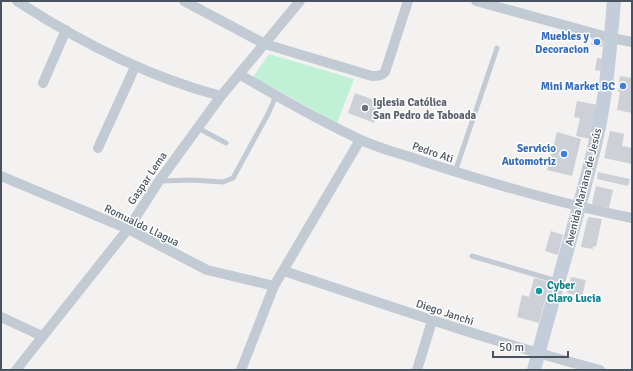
<svg xmlns="http://www.w3.org/2000/svg" width="633" height="371" viewBox="0 0 633 371" font-family="Signika,sans-serif">
<rect width="100%" height="100%" fill="#f4f1f1"/>
<path fill="#c0f1d6" d="M269,54L354,79L337,123L253,77Z"/>
<path fill="#cdd0d6" d="M593,37L604,39L602,47L591,45Z
M597,58L604,59L602,71L595,70Z
M620,76L632,78V113L617,110L620,92H618Z
M355,93L382,103L374,123L348,113Z
M577,101L598,105L591,139L576,136L580,118L574,117Z
M610,131L624,134L622,146L632,148V164L604,158Z
M557,132L581,139L572,176L547,170Z
M598,172L630,179L628,186L597,179Z
M596,186L613,190L609,208L593,205L592,203Z
M589,217L602,219L596,247L593,246V249L581,247L587,220Z
M551,231L563,235L558,255L545,251Z
M571,277L586,280L582,297L567,293Z
M534,278L550,282L539,323L517,317L522,295L529,297Z"/>
<g fill="none" stroke-linecap="round" stroke-linejoin="round">
<path stroke="#c2cad3" stroke-width="5" d="M198,128L226,143
M455,172L497,48
M160,181L192,180L223,182L233,178L268,114L276,96
M472,256L557,281"/>
<path stroke="#c2cad3" stroke-width="10" d="M17,1C80,42 148,77 221,96
M184,1L265,44L372,76C378,76 381,76 385,72L408,1
M476,1L611,38L632,42
M239,74C278,97 318,120 359,139C379,149 404,154 425,162C493,184 562,204 632,218
M43,83L66,30
M98,148L135,67
M1,176L128,229L207,270L274,286
M284,271C389,306 493,342 600,370
M1,317L42,336
M16,370L128,229L159,181L221,96L300,1
M241,370L274,286L360,140
M417,370L432,321"/>
<path stroke="#c4cdda" stroke-width="14" d="M534,370C554,292 579,215 597,136C607,92 610,46 614,1"/>
</g>
<g fill="#3f7fe0" stroke="#fff" stroke-width="1.5">
<circle cx="597" cy="42" r="4"/>
<circle cx="623" cy="86" r="4"/>
<circle cx="564" cy="154" r="4"/>
</g>
<circle fill="#6b7280" stroke="#fff" stroke-width="1.5" cx="365" cy="108" r="4"/>
<circle fill="#0f9aa8" stroke="#fff" stroke-width="1.5" cx="539" cy="291" r="4"/>
<g text-anchor="middle" stroke-width="3" stroke-linejoin="round" paint-order="stroke">
<g font-size="11" font-weight="bold" fill="#366cbe" stroke="#fff" text-anchor="end">
<text x="589" y="40">Muebles y<tspan x="589" dy="13">Decoracion</tspan></text>
<text x="615" y="90">Mini Market BC</text>
<text x="556" y="152">Servicio<tspan x="556" dy="13">Automotriz</tspan></text>
</g>
<g font-size="11" font-weight="bold" fill="#5b616d" stroke="#fff" text-anchor="start">
<text x="373" y="106">Iglesia Católica<tspan x="373" dy="13">San Pedro de Taboada</tspan></text>
</g>
<g font-size="11" fill="#48535f" stroke="#fff">
<text transform="translate(433 152) rotate(19)" y="4">Pedro Ati</text>
<text transform="translate(147 178) rotate(-56)" y="4">Gaspar Lema</text>
<text transform="translate(583 187) rotate(-76)" y="4">Avenida Mariana de Jesús</text>
<text transform="translate(142 225) rotate(26)" y="4">Romualdo Llagua</text>
<text transform="translate(445 312) rotate(18)" y="4">Diego Janchi</text>
</g>
<g font-size="11" font-weight="bold" fill="#0d838f" stroke="#fff" text-anchor="start">
<text x="547" y="289">Cyber<tspan x="547" dy="13">Claro Lucia</tspan></text>
</g>
</g>
<rect width="633" height="371" fill="none" stroke="#48535f" stroke-width="4"/>
<path d="M493 351v6h75v-6" fill="none" stroke="#48535f" stroke-width="2"/>
<text x="499" y="351" font-size="12" fill="#48535f" stroke="#ffffff" stroke-width="3" paint-order="stroke">50 m</text>
</svg>
